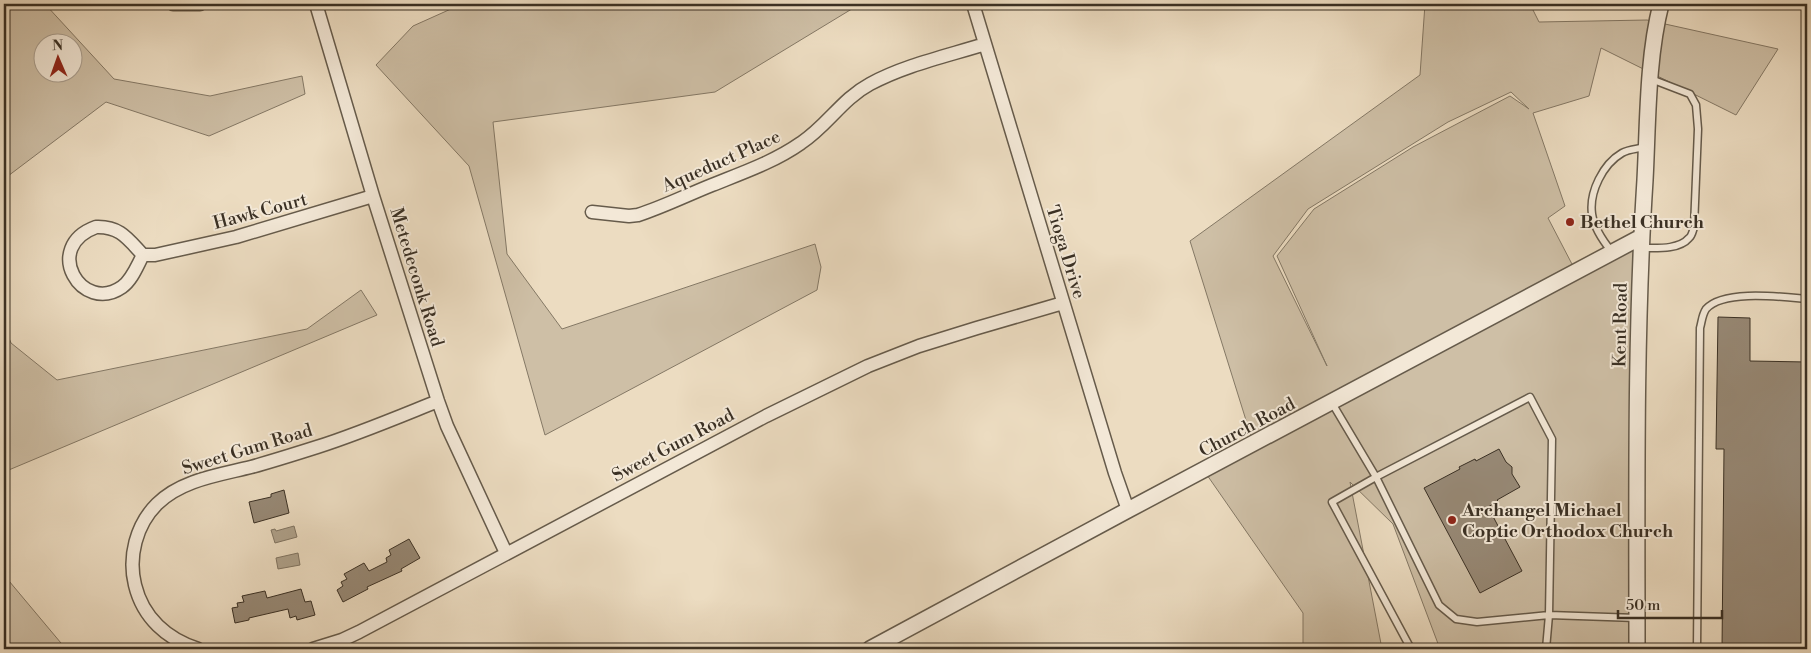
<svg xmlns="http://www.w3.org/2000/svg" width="1811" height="653" viewBox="0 0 1811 653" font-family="'Libre Bodoni',serif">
<rect width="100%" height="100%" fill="#ecdcc1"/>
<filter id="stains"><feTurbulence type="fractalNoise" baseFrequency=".004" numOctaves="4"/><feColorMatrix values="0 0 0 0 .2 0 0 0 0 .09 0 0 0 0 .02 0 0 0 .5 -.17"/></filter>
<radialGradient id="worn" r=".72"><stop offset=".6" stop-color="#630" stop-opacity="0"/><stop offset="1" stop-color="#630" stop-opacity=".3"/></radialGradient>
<path fill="#cebfa6" stroke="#847865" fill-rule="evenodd" d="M4,4H45L114,79L210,96L302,76L305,94L209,136L106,102L8,176L4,196ZM42,42H72V72H42Z
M462,4H860L715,92L493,122L507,254L562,329L815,244L821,267L817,290L545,435L469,166L376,65L413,26Z
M1425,4H1530L1539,22L1647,20L1778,49L1736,115L1601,48L1589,96L1533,113L1565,206L1548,218L1573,266L1642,239L1638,649H1440L1393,524L1350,482L1382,649H1303V613L1207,475L1255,449L1190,241L1420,75ZM1511,92L1529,109L1510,96L1413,147L1314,209L1277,256L1327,366L1273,256L1308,209L1448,122Z
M361,290L377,315L4,472V326L11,343L57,380L307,329Z
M4,575L66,649H4Z"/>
<path fill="#afa28c" stroke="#807462" d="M294,526L297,537L275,543L271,530L275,529L276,531Z
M298,553L300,565L278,569L276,558Z"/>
<path fill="#978976" stroke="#3a3024" d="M1718,317L1750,318V361L1807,362V649H1722L1724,449H1716Z
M1499,449L1506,462L1512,467V474L1520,487L1497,500L1498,501L1488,507L1522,571L1480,593L1424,488L1460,469L1459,467L1475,459L1476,461Z
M284,490L289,513L254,523L249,502L271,497V494Z
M409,539L420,558L401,569L402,571L367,587L368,589L343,602L337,590L343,586L341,582L347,579L344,574L364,563L369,571L387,562L386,558L391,555L389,550Z
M301,589L305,602L311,601L315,615L297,620L296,616L290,618L288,609L249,618V620L235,623L232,608L238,607L237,603L244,602L242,596L265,591L267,598Z"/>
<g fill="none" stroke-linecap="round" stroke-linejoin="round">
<defs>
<path id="service" d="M1642,248C1656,248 1679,250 1689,238C1692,236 1693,230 1694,227L1698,129L1696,105L1690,94L1651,79
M1612,252C1603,241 1594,228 1592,214C1589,192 1603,164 1622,153C1629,149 1638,149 1645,147
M1332,403L1376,477L1530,397L1552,439L1549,615L1637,618
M1411,649L1332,502L1376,477L1439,605L1456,619L1477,622L1549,615L1546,649
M1697,649L1700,328C1702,321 1702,315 1706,309C1723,289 1783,297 1807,299"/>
<path id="minor" d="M173,4H200
M316,4L373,196L438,401L447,426L506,553
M973,4L1115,473L1128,510
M592,212L629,216L638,215C663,207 687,195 712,185C742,173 774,162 801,143C827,126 842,99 870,84C905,65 947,56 985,44
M96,227C120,226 128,239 143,255C137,266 132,280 122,287C82,315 41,247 96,227Z
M143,255H155L236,237L373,196
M198,649C167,639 143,618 135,585C128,557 136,525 157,504C181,480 219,475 251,467C273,461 295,454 317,447C358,434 398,417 438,401
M313,649L342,640L359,632L766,416L868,366L919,346L977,328L1063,303"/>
<path id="tertiary" d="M870,649L1128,510L1641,237
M1637,649C1637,493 1635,336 1645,180C1648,124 1647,59 1661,4"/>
</defs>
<use href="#service" stroke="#665b4b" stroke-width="9"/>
<use href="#minor" stroke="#665b4b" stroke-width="15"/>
<use href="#tertiary" stroke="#665b4b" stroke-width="18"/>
<use href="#service" stroke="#f3e8d7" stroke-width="6"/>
<use href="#minor" stroke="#f3e8d7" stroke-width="12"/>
<use href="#tertiary" stroke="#f3e8d7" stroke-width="15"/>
</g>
<g fill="#8f2418" stroke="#f3e8d7" stroke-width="2">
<circle cx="1570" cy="222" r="5"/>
<circle cx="1452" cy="520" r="5"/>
</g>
<g text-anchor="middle" stroke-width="4" stroke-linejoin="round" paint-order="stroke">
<g font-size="18" fill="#3a3024" stroke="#f3e8d7">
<text transform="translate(721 161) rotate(-24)" y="6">Aqueduct Place</text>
<text transform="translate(260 211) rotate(-15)" y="6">Hawk Court</text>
<text transform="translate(1066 252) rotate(73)" y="6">Tioga Drive</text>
<text transform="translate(417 277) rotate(73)" y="6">Metedeconk Road</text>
<text transform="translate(1620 325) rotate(-89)" y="6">Kent Road</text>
<text transform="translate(1247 427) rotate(-28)" y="6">Church Road</text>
<text transform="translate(673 445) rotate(-28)" y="6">Sweet Gum Road</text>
<text transform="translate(247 449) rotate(-17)" y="6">Sweet Gum Road</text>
</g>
<g font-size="18" font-weight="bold" fill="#3a3024" stroke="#f3e8d7" text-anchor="start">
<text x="1580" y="228">Bethel Church</text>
<text x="1462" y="516">Archangel Michael<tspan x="1462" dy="21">Coptic Orthodox Church</tspan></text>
</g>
</g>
<rect width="1811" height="653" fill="none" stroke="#ecdcc1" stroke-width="20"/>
<rect x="5" y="5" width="1801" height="643" fill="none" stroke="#3a3024" stroke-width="2.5"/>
<rect x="10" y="10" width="1791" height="633" fill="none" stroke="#3a3024"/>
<g transform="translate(58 58) rotate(358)"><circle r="24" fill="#f3e8d7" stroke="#a99e8f"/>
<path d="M0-4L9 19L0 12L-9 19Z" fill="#8f2418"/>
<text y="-8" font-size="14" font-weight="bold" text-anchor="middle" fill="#3a3024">N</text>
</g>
<path d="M1618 610v8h104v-8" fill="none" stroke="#3a3024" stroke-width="2.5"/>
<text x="1626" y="610" font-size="15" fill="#3a3024" stroke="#f3e8d7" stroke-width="4" paint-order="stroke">50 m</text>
<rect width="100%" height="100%" filter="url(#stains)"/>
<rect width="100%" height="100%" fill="url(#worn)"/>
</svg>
